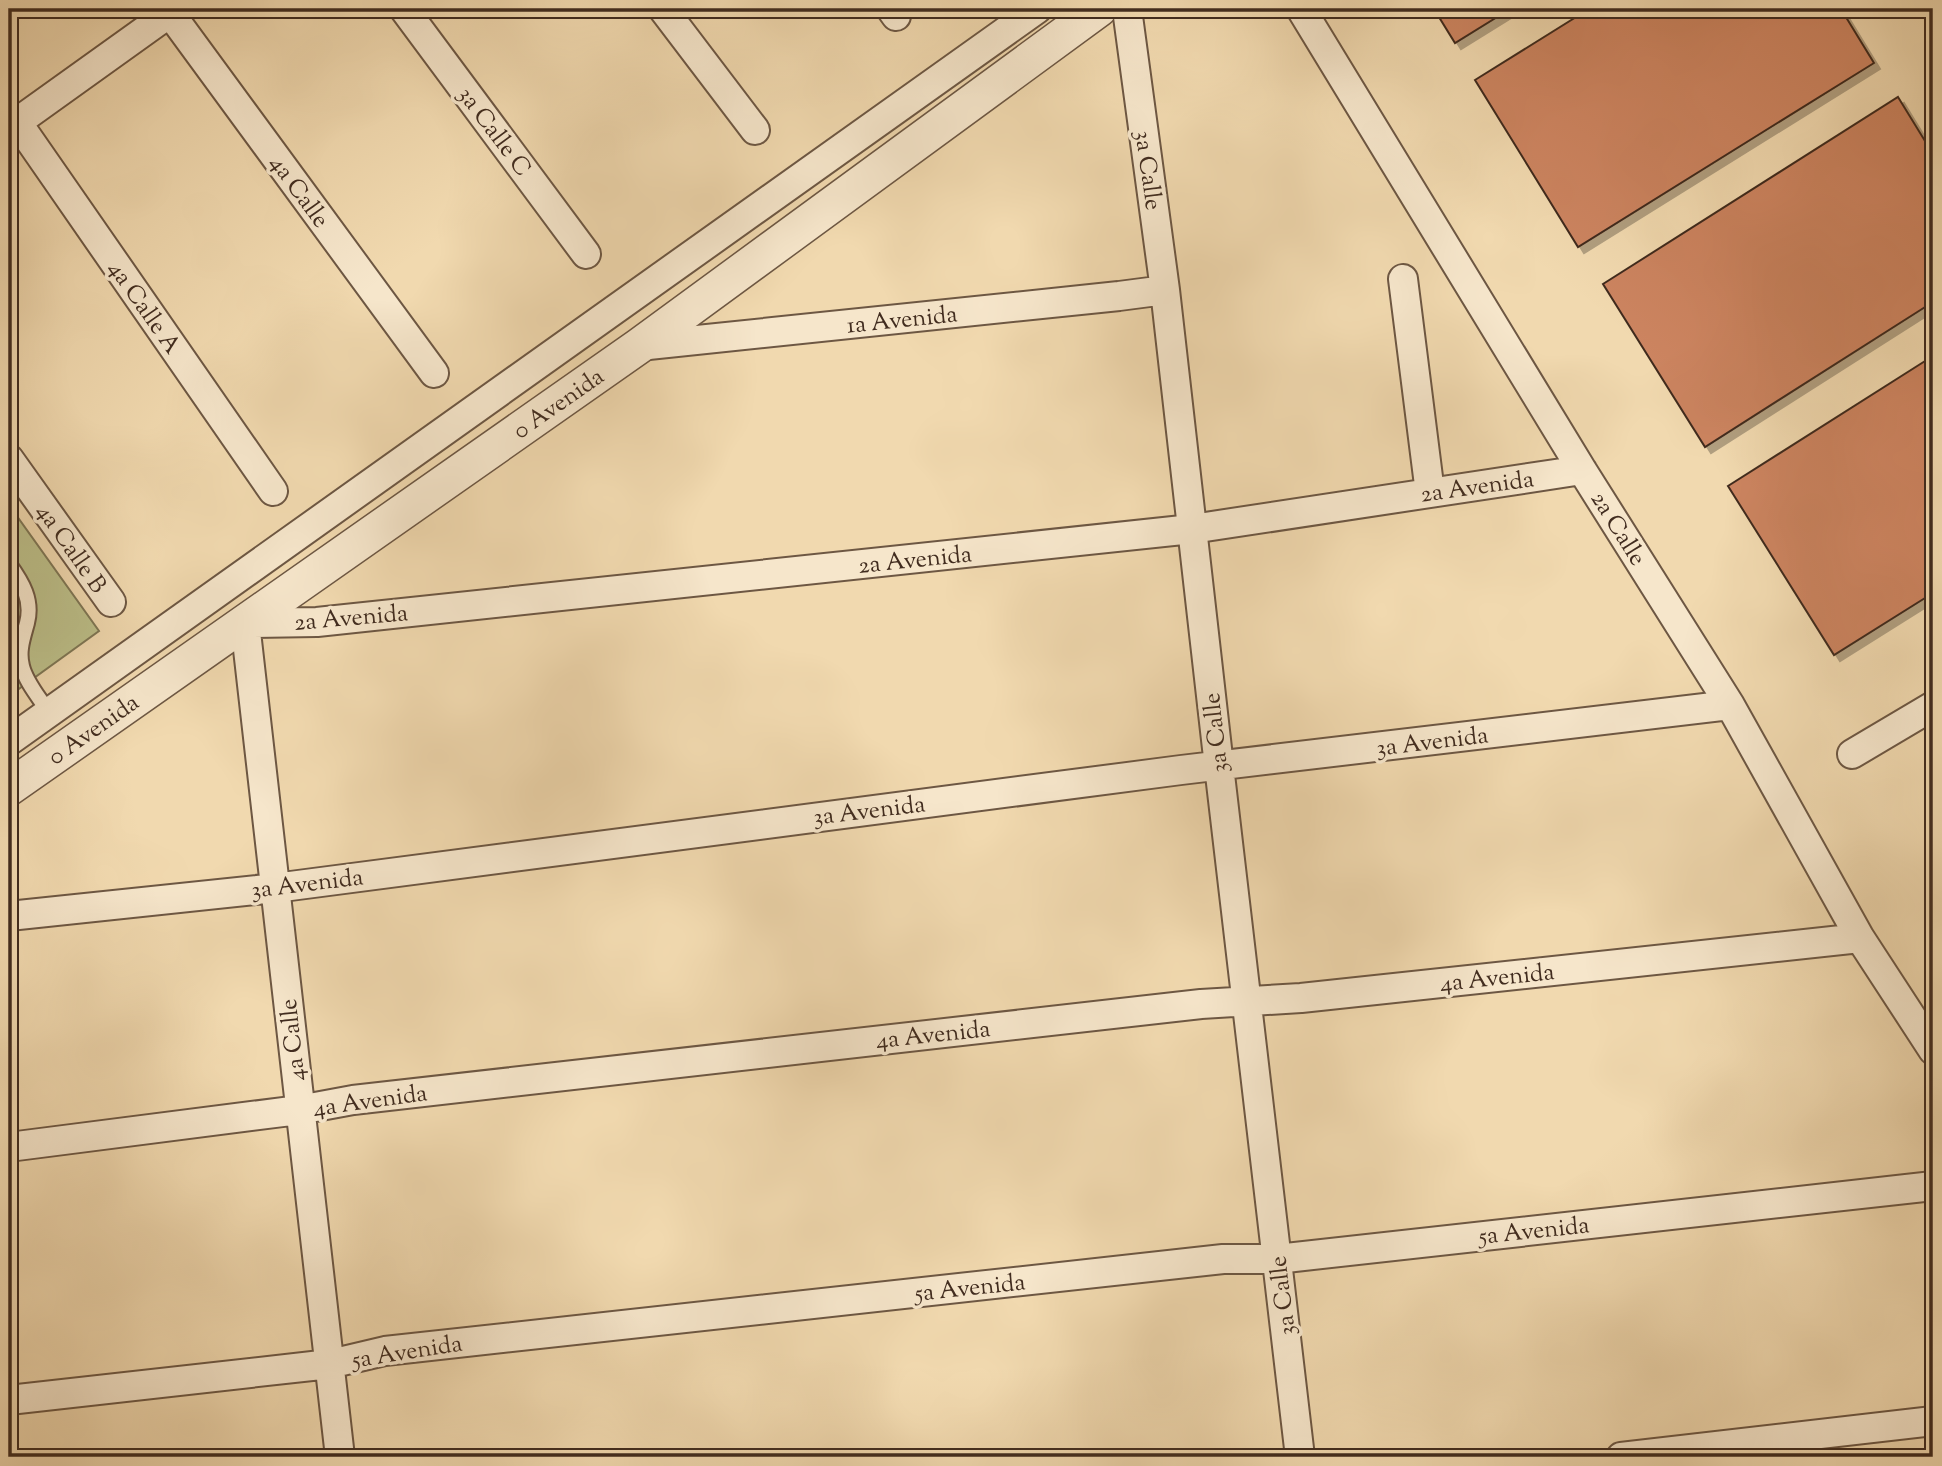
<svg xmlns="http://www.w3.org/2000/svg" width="1942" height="1466" viewBox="0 0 1942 1466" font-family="'Sorts Mill Goudy',serif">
<defs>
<filter id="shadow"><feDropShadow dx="6" dy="6" stdDeviation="0" flood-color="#0004"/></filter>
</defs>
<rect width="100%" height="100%" fill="#f1d9af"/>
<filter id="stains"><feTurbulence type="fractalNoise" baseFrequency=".00286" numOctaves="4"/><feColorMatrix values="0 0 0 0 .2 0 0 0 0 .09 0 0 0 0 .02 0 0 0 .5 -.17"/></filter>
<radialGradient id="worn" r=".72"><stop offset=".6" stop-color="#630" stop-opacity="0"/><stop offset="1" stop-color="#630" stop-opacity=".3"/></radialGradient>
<path fill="#bcbf89" stroke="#7e7654" stroke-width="2" d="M9,505L99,631L9,696Z"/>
<path fill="#cc8461" stroke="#412c1f" stroke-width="2" filter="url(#shadow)" d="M1434,9H1510L1455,43Z
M1589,9H1841L1874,63L1578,247L1475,80Z
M1898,97L1933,154V302L1705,447L1603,284Z
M1933,356V593L1834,655L1728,486Z"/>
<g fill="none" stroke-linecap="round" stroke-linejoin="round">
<defs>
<path id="service" d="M9,564C22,582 33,600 27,623C23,638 18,651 22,666C26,683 40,698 49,713"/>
<path id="minor" d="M167,9L434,373
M404,9L586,254
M663,9L755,130
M891,9L896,16
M1127,9L1165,290L1219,766L1300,1457
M1301,9L1582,470L1730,705L1860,938L1933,1050
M17,122L273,491
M9,128L175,9
M1403,279L1430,493
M639,346L1119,296L1165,290
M9,459L111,602
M9,741L1037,9
M1852,754L1933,706
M9,916L275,888L1181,770L1730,705
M9,1147L299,1110L353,1100L1201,1004L1301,998L1860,938
M9,1400L330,1364L385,1351L1223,1259H1277L1933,1186
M340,1457L245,623L317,622L1192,529L1582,470
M1621,1457L1933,1421"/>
<path id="tertiary" d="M9,788L639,346L1099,9"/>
</defs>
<use href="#service" stroke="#6d5743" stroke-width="18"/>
<use href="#minor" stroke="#6d5743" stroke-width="32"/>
<use href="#tertiary" stroke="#6d5743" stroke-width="38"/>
<use href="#service" stroke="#f6e6cb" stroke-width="14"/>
<use href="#minor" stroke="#f6e6cb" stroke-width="28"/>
<use href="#tertiary" stroke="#f6e6cb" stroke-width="35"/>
</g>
<g text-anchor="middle" stroke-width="7" stroke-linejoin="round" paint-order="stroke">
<g font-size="24" fill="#412c1f" stroke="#f6e6cb">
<text transform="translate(495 131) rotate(53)" y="8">3a Calle C</text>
<text transform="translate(1149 170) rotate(82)" y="8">3a Calle</text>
<text transform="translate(300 191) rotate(54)" y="8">4a Calle</text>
<text transform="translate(145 307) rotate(55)" y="8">4a Calle A</text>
<text transform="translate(902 319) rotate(-6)" y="8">1a Avenida</text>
<text transform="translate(558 403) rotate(-35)" y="8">0 Avenida</text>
<text transform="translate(1477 486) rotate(-8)" y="8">2a Avenida</text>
<text transform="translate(1619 528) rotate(58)" y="8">2a Calle</text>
<text transform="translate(72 548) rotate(55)" y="8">4a Calle B</text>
<text transform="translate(915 559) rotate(-6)" y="8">2a Avenida</text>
<text transform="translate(351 617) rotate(-5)" y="8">2a Avenida</text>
<text transform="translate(93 729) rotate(-35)" y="8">0 Avenida</text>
<text transform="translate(1215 733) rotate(-96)" y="8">3a Calle</text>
<text transform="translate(1432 741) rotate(-7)" y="8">3a Avenida</text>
<text transform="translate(869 810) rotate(-7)" y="8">3a Avenida</text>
<text transform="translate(307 883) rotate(-7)" y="8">3a Avenida</text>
<text transform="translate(1497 977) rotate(-6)" y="8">4a Avenida</text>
<text transform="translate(933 1034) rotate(-6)" y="8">4a Avenida</text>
<text transform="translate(292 1040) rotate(-96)" y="8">4a Calle</text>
<text transform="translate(370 1100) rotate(-8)" y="8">4a Avenida</text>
<text transform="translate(1534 1230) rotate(-6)" y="8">5a Avenida</text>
<text transform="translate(970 1287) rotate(-6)" y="8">5a Avenida</text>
<text transform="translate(1282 1296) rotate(-97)" y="8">3a Calle</text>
<text transform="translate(407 1351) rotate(-9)" y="8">5a Avenida</text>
</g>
</g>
<rect width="1942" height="1466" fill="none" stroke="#f1d9af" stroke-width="35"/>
<rect x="10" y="10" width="1921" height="1445" fill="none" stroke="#412c1f" stroke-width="3.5"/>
<rect x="18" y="18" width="1907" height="1431" fill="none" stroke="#412c1f" stroke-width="2"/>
<rect width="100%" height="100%" filter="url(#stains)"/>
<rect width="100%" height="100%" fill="url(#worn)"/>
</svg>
